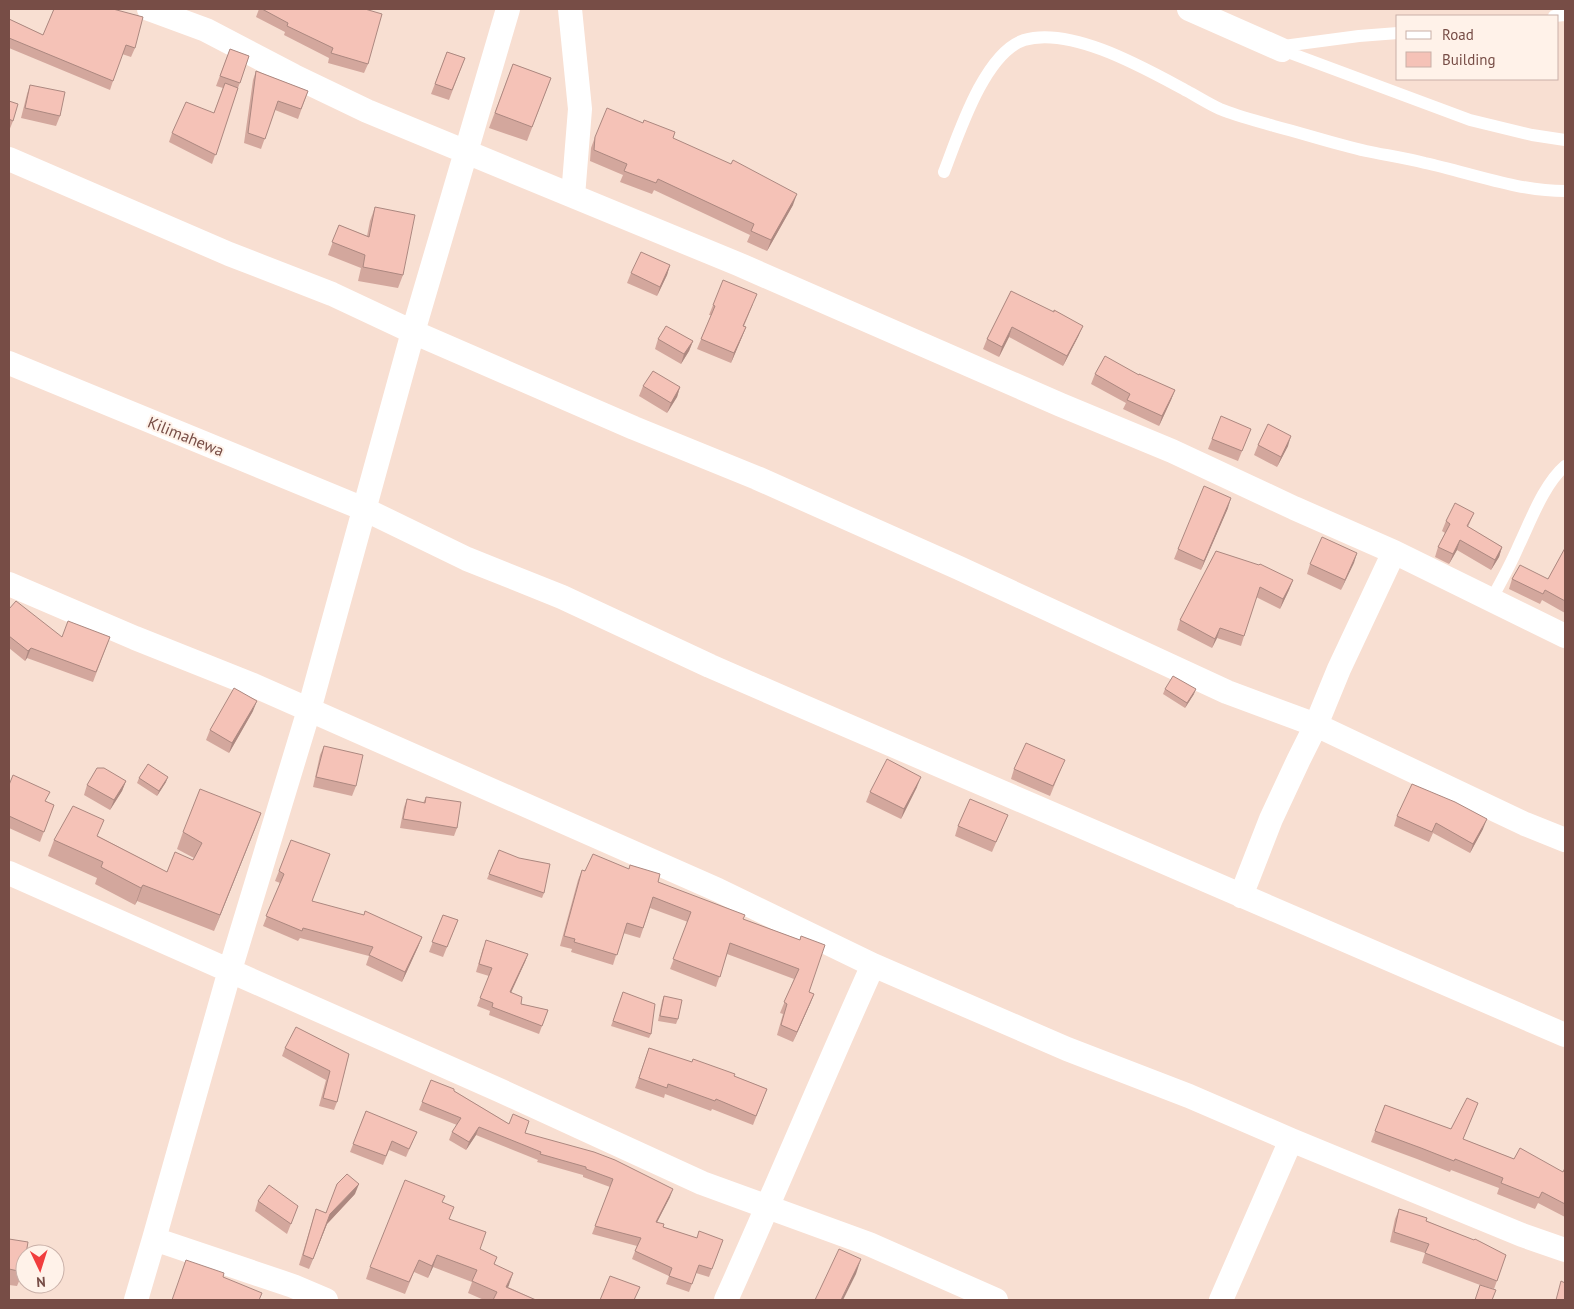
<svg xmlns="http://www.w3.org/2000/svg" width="1574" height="1309" viewBox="0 0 1574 1309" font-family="'PT Sans',sans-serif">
<rect width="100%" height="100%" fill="#feece1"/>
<path fill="#f8dfd2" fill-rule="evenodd" d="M9,9H1565V1300H9ZM1398,16H1558V79H1398ZM25,1254H55V1284H25Z"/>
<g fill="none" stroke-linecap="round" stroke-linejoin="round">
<path stroke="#fff" stroke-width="12" d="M1554,16L1565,15
M1276,47L1359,36L1398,33
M1282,50L1470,120L1532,135L1565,140
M944,172C958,136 984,53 1024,40C1072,26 1146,69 1187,91C1198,97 1209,104 1220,109C1237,116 1257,121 1274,126C1305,134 1335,144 1366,151C1385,155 1405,158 1425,163C1471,173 1517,191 1565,191
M1491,600C1501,582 1511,564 1519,545C1531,520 1544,484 1565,466"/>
<path stroke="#fff" stroke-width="24" d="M149,9L206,30L294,76L367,111L738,264L1061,405L1172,451L1294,508L1394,552L1565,636
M570,9L580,109L573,196
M1189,9L1282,50
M9,159L229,254L332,294L413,332L634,428L757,478L959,568L1227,692L1316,725L1525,824L1565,840
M9,363L364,509L467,559L562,597L710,666L795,703L1565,1035
M9,584L135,638L253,685L718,890L873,965L1067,1049L1189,1096L1291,1140L1522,1235L1565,1250
M9,873L499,1090L702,1183L869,1244L996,1300
M1241,896L1271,819L1299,759L1316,725L1339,669L1394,552
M154,1239L293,1286L326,1300
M136,1300L154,1239L230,970L309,710L413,332L508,9
M726,1300C776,1189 823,1076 873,965
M1221,1300L1291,1140"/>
</g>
<path fill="#d3a79d" d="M54,9L135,48L131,57L122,54L110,90L9,48V19L43,35Z
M259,9H365L368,64L364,73L328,63L329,58L284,35L285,32L256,17Z
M230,49L249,56L212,164L169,142L172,133L214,113L223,88L216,86Z
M447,52L465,58L449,100L431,94Z
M513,64L551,78L527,141L489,128Z
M256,71L308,91L298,119L275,110L261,149L244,143L253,80Z
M30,85L60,116L56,126L21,118L27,94Z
M9,101L13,121L9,131Z
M595,137L673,138L793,205L767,251L747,242L750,235L654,190L652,194L620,182L623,175L590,161L591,148Z
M375,207L403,275L398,288L358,281L361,268L328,255L339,225L367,236L370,221Z
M670,265L667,275L657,296L627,283L631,273Z
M1011,291L1079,335L1063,366L1009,337L999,357L983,349L987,339Z
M753,304L744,326L746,327L742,337L731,363L697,349L711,315H709L713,305Z
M658,339L693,341L689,351L681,364L655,349Z
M1095,374L1139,375L1175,390L1171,400L1159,426L1123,409L1126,403L1091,384Z
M643,386L680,387L677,397L667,413L639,396Z
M1251,429L1238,461L1208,449L1212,439Z
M1258,445L1288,446L1277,467L1254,455Z
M1228,508L1201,570L1174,559L1178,549Z
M1474,513L1468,527L1502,547L1499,557L1491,570L1457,550L1449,564L1435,557L1438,547L1445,533L1442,531L1446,521Z
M1565,548V613L1542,600L1540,604L1509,589L1512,579H1548Z
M1216,551L1293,580L1289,590L1280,609L1256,597L1241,646L1217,638L1212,648L1177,630L1180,620Z
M1357,553L1341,590L1307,574L1310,564Z
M9,609L62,637H110L93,682L27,658L25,661L9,648Z
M1165,689L1194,694L1185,708L1163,694Z
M253,711L229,753L206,740L210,730Z
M324,746L356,786L352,796L313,787L320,755Z
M1014,769H1061L1050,796L1011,779Z
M139,778L166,782L157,796L137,783Z
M126,781L122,791L110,810L84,795L87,785Z
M9,785L54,805L40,842L9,828Z
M917,787L901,819L866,802L870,792Z
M426,797L457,828L454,836L400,828L404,807L407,799L423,803Z
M261,813L214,931L137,901L135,905L95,884L97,878L48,856L54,840L98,836L167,872L193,860L194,858L177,849L183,832Z
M1008,815L992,852L955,836L958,826Z
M1397,816L1483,829L1470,853L1433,833L1429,842L1394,826Z
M291,840L312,901L422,937L418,947L402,982L366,965L369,956L300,938L298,941L263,926L280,883L275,881Z
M499,850L544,893L542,898L487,879Z
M582,870L658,882L743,919L800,940L809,992L814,994L810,1004L793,1042L777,1035L783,1014L780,1013L794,979L727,954L716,987L670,969L688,922L650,908L640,938L623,933L613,965L571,952L572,949L560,946L578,880Z
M443,915L458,920L443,957L429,952Z
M483,948L528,954L525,962L511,993L521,1004L548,1010L539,1034L489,1015L490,1011L477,1006L489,976L476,972Z
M623,992L651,1034L649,1038L611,1026Z
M664,996L678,1019L676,1024L658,1021L662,1001Z
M285,1048L349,1054L337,1102L334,1110L319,1106L326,1080L282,1056Z
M649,1048L734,1076L767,1089L753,1125L712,1109L711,1111L665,1094L664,1098L635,1088Z
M431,1080L454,1091L509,1124L525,1133L670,1197L657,1222L663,1227L697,1238L723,1240L709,1277L696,1273L689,1292L666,1284L669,1276L632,1259L637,1246L592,1234L610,1187L583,1177V1175L537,1162L538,1160L476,1135L466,1150L449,1140L452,1132L457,1125L419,1110Z
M1478,1103L1463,1139L1514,1159L1563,1172L1565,1168V1217L1538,1203L1535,1209L1497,1194L1499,1188L1451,1170L1450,1172L1417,1159L1371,1142L1385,1105L1451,1129Z
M366,1111L413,1141L406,1157L389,1150L383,1165L350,1152Z
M355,1194L327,1224L309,1269L299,1265L316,1209L326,1213Z
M258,1201L298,1206L287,1234L255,1211Z
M442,1202L450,1219L495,1264L509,1285L508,1287L536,1300H484L468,1293L472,1282L433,1267L428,1278L414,1272L405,1294L366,1279L370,1267Z
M1399,1209L1506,1255L1494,1289L1480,1285L1422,1263L1425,1253L1390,1242L1395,1219Z
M9,1239L23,1272L17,1286L9,1285Z"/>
<path fill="#ac8880" d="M797,194L793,205L767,251L771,240Z
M670,265L667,275L657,296L660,287Z
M1083,326L1079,335L1063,366L1067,356Z
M746,327L742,337L731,363L734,353Z
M1012,327L1009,337L999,357L1002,347Z
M693,341L689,351L681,364L684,354Z
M680,387L677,397L667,413L671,403Z
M1175,390L1171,400L1159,426L1162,416Z
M1291,436L1288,446L1277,467L1281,457Z
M1231,498L1228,508L1201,570L1204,561Z
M1460,540L1457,550L1449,564L1453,554Z
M1502,547L1499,557L1491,570L1495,560Z
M1357,553L1354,563L1341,590L1345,580Z
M1293,580L1289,590L1280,609L1283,599Z
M1220,628L1217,638L1212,648L1215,639Z
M31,648L27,658L25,661L28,651Z
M1196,689L1194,694L1185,708L1187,703Z
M257,701L253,711L229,753L232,743Z
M168,777L166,782L157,796L159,791Z
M921,777L917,787L901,819L904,809Z
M126,781L122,791L110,810L114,800Z
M261,813L255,829L214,931L220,915Z
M1487,819L1483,829L1470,853L1473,844Z
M143,885L137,901L135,905L141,888Z
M422,937L418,947L402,982L405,972Z
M528,954L525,962L507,1001L510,992Z
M814,994L810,1004L793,1042L797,1032Z
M479,1127L476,1135L466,1150L469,1142Z
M359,1184L355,1194L327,1224L309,1269L330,1214Z
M673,1189L670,1197L653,1230L656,1222Z
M437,1255L433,1267L428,1278L432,1266Z
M861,1259L856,1274L843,1300H841Z
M513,1273L509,1285L502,1299L506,1287Z"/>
<path fill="#f5c2b7" stroke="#ac8880" d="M54,9H113L143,17L135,48L126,45L113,81L9,38V19L43,35Z
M262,9H365L382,14L368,64L331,53L333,48L287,26L288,23Z
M230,49L249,56L240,83L220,76Z
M447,52L465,58L452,90L435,84Z
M513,64L551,78L532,127L495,113Z
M256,71L308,91L301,109L278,101L265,139L248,133Z
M225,83L238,88L216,155L172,133L186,102L214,113Z
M30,85L65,92L60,116L25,108Z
M9,101L18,104L13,121L9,119Z
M607,108L643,123L644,120L675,132L673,138L731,164L733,160L797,194L771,240L751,231L754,224L658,179L656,183L624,171L627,164L594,150L595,137Z
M375,207L415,215L403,275L363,267L365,255L332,242L339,225L369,237Z
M641,252L670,265L660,287L631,273Z
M723,280L757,294L743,326L746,327L734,353L701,339L715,306L713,305Z
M1011,291L1054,312V310L1083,326L1067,356L1012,327L1002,347L987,339Z
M666,326L693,341L684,354L658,339Z
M1105,356L1139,375V374L1175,390L1162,416L1127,400L1130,394L1095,374Z
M653,371L680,387L671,403L643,386Z
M1221,416L1251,429L1242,451L1212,439Z
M1268,424L1291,436L1281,457L1258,445Z
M1204,486L1231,498L1204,561L1178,549Z
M1455,503L1474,513L1467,526L1502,547L1495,560L1460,540L1453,554L1438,547L1450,524L1446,521Z
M1322,537L1357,553L1345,580L1310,564Z
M1565,548V601L1545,590L1543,594L1512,579L1520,565L1548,579Z
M1216,551L1259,565L1260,564L1293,580L1283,599L1260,587L1244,636L1220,628L1215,639L1180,620Z
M16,601L62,637L68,621L110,637L96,672L31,648L28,651L9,636V609Z
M1173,676L1196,689L1187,703L1165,689Z
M234,688L257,701L232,743L210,730Z
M1026,743L1065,760L1053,786L1014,769Z
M324,746L363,755L356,786L316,777Z
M887,759L921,777L904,809L870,792Z
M148,764L168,777L159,791L139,778Z
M97,768H104L126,781L114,800L87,785Z
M13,775L50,792L45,801L54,805L44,832L9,816V785Z
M1412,784L1455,802L1487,819L1473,844L1436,823L1432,832L1397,816Z
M200,789L261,813L220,915L143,885L141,888L101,867L103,862L54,840L73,806L104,820L97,836L167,872L175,852L193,860L202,843L183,832Z
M426,797L461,802L457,828L403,819L407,799L425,803Z
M970,799L1008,815L996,842L958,826Z
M291,840L330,854L312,901L364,915L365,911L422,937L405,972L369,955L373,947L303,928L302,931L266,916L284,874L279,871Z
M499,850L519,858L550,864L544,893L489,874Z
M593,854L629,869L630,865L660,874L658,882L745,915L743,919L800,940L801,936L825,945L809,992L814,994L797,1032L781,1025L787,1004L784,1002L799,969L730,943L720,977L673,959L691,912L653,897L643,928L627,923L617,955L574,942L575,939L564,936L582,870L585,871Z
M443,915L458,920L447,947L432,942Z
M486,940L528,954L510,992L522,997L521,1004L548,1010L542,1026L492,1007L493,1003L480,998L492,968L479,964Z
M623,992L655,1004L651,1034L613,1021Z
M664,996L682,1000L678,1019L660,1016Z
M296,1027L349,1054L337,1102L323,1098L330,1071L285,1048Z
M649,1048L692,1062L693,1059L735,1074L734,1076L767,1089L756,1116L716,1099L715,1101L668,1084L667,1088L639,1078Z
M431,1080L454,1089V1091L509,1124L513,1114L529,1121L525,1133L594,1152L615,1160L673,1189L656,1222L664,1224L663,1227L697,1238L699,1231L723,1240L712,1269L699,1265L692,1284L669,1276L672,1268L635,1251L641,1238L595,1226L613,1179L586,1169V1167L540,1154L541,1152L479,1127L469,1142L452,1132L461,1118L422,1102Z
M1467,1098L1478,1103L1463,1139L1514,1159L1520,1148L1563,1172L1565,1168V1204L1542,1192L1539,1198L1501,1183L1503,1178L1455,1159L1454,1161L1421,1148L1375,1131L1385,1105L1451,1129Z
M366,1111L417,1132L409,1149L392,1141L386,1156L353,1144Z
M347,1174L359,1184L330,1214L313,1259L303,1255L316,1209L326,1213L337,1184Z
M405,1180L445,1196L442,1202L454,1207L449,1219L486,1232L480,1249L497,1257L494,1264L513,1273L506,1287L536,1300H493L497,1292L472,1281L477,1270L437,1255L432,1266L419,1260L409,1282L370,1267Z
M269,1185L298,1206L291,1224L258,1201Z
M1399,1209L1427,1218L1426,1221L1474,1240L1475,1239L1506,1255L1497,1281L1425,1253L1429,1244L1394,1232Z
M9,1239L28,1242L26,1254H25L23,1272L9,1269Z
M839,1249L861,1259L841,1300H815Z
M186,1260L224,1273L223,1277L262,1293L259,1300H172Z
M610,1276L640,1287L634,1300H600Z
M1561,1281L1565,1283V1300H1556Z
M1480,1285L1496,1290L1492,1300H1475Z"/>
<g text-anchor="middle" stroke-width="4" stroke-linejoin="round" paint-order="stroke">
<g font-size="16" fill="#774d46" stroke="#fff2e9">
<text transform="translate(186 436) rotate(22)" y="6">Kilimahewa</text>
</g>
</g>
<rect width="1574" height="1309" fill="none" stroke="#774d46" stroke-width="20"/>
<rect x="1396" y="15" width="162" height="65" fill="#fff2e9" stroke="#c9b0a8"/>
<rect x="1406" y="31" width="25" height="8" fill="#ffffff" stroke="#c9b0a8"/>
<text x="1442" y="40" font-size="15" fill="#774d46">Road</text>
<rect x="1406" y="52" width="25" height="15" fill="#f5c2b7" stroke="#c9b0a8"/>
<text x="1442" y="65" font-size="15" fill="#774d46">Building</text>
<g transform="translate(40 1269) rotate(176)"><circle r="24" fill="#fff2e9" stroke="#c9b0a8"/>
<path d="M0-4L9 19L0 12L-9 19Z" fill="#f13d3d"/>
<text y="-8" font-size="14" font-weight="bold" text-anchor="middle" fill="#774d46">N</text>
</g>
</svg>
